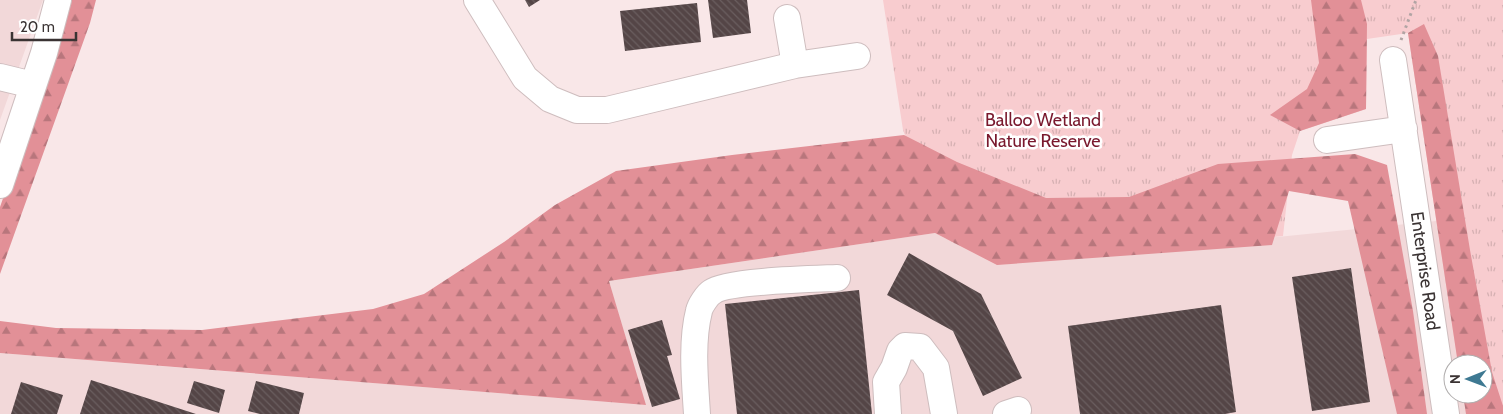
<svg xmlns="http://www.w3.org/2000/svg" width="1503" height="414" viewBox="0 0 1503 414" font-family="Cabin,sans-serif">
<defs>
<pattern id="grass-tufts" width="24" height="20" patternUnits="userSpaceOnUse" patternTransform="scale(1.25)"><rect width="24" height="20" fill="#f8cccf"/><path d="M3 7l-1-3M5 7V3M7 7l1-3M15 17l-1-3M17 17v-4M19 17l1-3" fill="none" stroke="#d5b0b2"/></pattern>
<pattern id="forest-firs" width="22" height="20" patternUnits="userSpaceOnUse" patternTransform="scale(1.25)"><rect width="22" height="20" fill="#e29097"/><path d="M5 1l3.5 6h-7zM16 11l3.5 6h-7z" fill="#b8767c"/></pattern>
<pattern id="building-back-hatch" width="6" height="6" patternUnits="userSpaceOnUse" patternTransform="scale(1.25)"><rect width="6" height="6" fill="#544546"/><path d="M-1 5l2 2M0 0l6 6M5-1l2 2" fill="none" stroke="#6a5e5f"/></pattern>
</defs>
<rect width="100%" height="100%" fill="#f9e7e8"/>
<path fill="#f2d8d9" d="M0,0H43L0,120Z
M1446,220L1471,364H1453V394H1476L1479,414H0V353L645,405L609,281L935,233L997,265Z"/>
<path fill="url(#grass-tufts)" d="M883,0H1503V414H1466L1463,394H1483V364H1458L1408,33L1367,39L1366,109L1300,131L1292,155L1283,236L997,265L946,239L903,130Z"/>
<path fill="url(#forest-firs)" d="M72,0H96L90,23L0,274V207Z
M1311,0H1361L1367,24L1366,109L1300,131L1270,115L1307,89L1319,63Z
M1424,24L1438,56L1470,250L1492,372L1503,406V414H1466L1463,394H1483V364H1458L1408,33Z
M904,135L957,162L1046,198L1129,197L1218,164L1355,154L1387,165L1413,311L1427,414H1397L1348,201L1289,191L1272,245L997,265L935,233L609,281L646,405L0,353V321L56,328L202,330L373,309L424,294L504,242L555,205L616,171L732,155Z"/>
<path fill="url(#building-back-hatch)" d="M525,0H540L529,7Z
M708,0H747L751,33L713,38Z
M697,3L701,42L625,51L620,11Z
M909,253L981,294L1022,378L983,396L953,331L887,295Z
M1351,268L1370,402L1312,411L1292,277Z
M859,290L872,414H737L725,304Z
M1221,305L1236,412L1225,414H1080L1068,326Z
M662,320L672,355L667,356L680,399L652,407L628,330Z
M91,380L196,414H80Z
M194,381L225,390L219,413L187,403Z
M256,381L304,393L299,414H260L248,411Z
M21,382L63,395L57,414H11Z"/>
<g fill="none" stroke-linecap="round" stroke-linejoin="round">
<defs>
<path id="minor" d="M477,0L525,78L550,99L577,110H607L795,65L857,56
M787,18L795,65
M1393,60L1446,414
M0,77L33,85
M1327,140L1404,129
M0,185L44,53L58,0
M697,414C695,382 691,342 699,311C700,306 707,295 712,292C726,281 814,279 837,278
M888,414L886,382L894,368L900,351L905,346L920,347L936,368L944,414
M1006,414L1018,410"/>
</defs>
<use href="#minor" stroke="#cebdbe" stroke-width="28"/>
<path stroke="#b1a4a4" stroke-width="3" stroke-dasharray="2.5 4" stroke-linecap="butt" d="M1401,40L1416,0"/>
<use href="#minor" stroke="#fff" stroke-width="26"/>
</g>
<g text-anchor="middle" stroke-width="5" stroke-linejoin="round" paint-order="stroke">
<g font-size="18" fill="#79182d" stroke="#fff">
<text x="1043" y="126">Balloo Wetland<tspan x="1043" dy="21">Nature Reserve</tspan></text>
</g>
<g font-size="18" fill="#3a3333" stroke="#fff">
<text transform="translate(1425 271) rotate(82)" y="6">Enterprise Road</text>
</g>
</g>
<g transform="translate(1468 379) rotate(269)"><circle r="24" fill="#ffffff" stroke="#b0adad"/>
<path d="M0-4L9 19L0 12L-9 19Z" fill="#3e7992"/>
<text y="-8" font-size="14" font-weight="bold" text-anchor="middle" fill="#3a3333">N</text>
</g>
<path d="M12 32v8h64v-8" fill="none" stroke="#3a3333" stroke-width="2.5"/>
<text x="20" y="32" font-size="15" fill="#3a3333" stroke="#ffffff" stroke-width="4" paint-order="stroke">20 m</text>
</svg>
